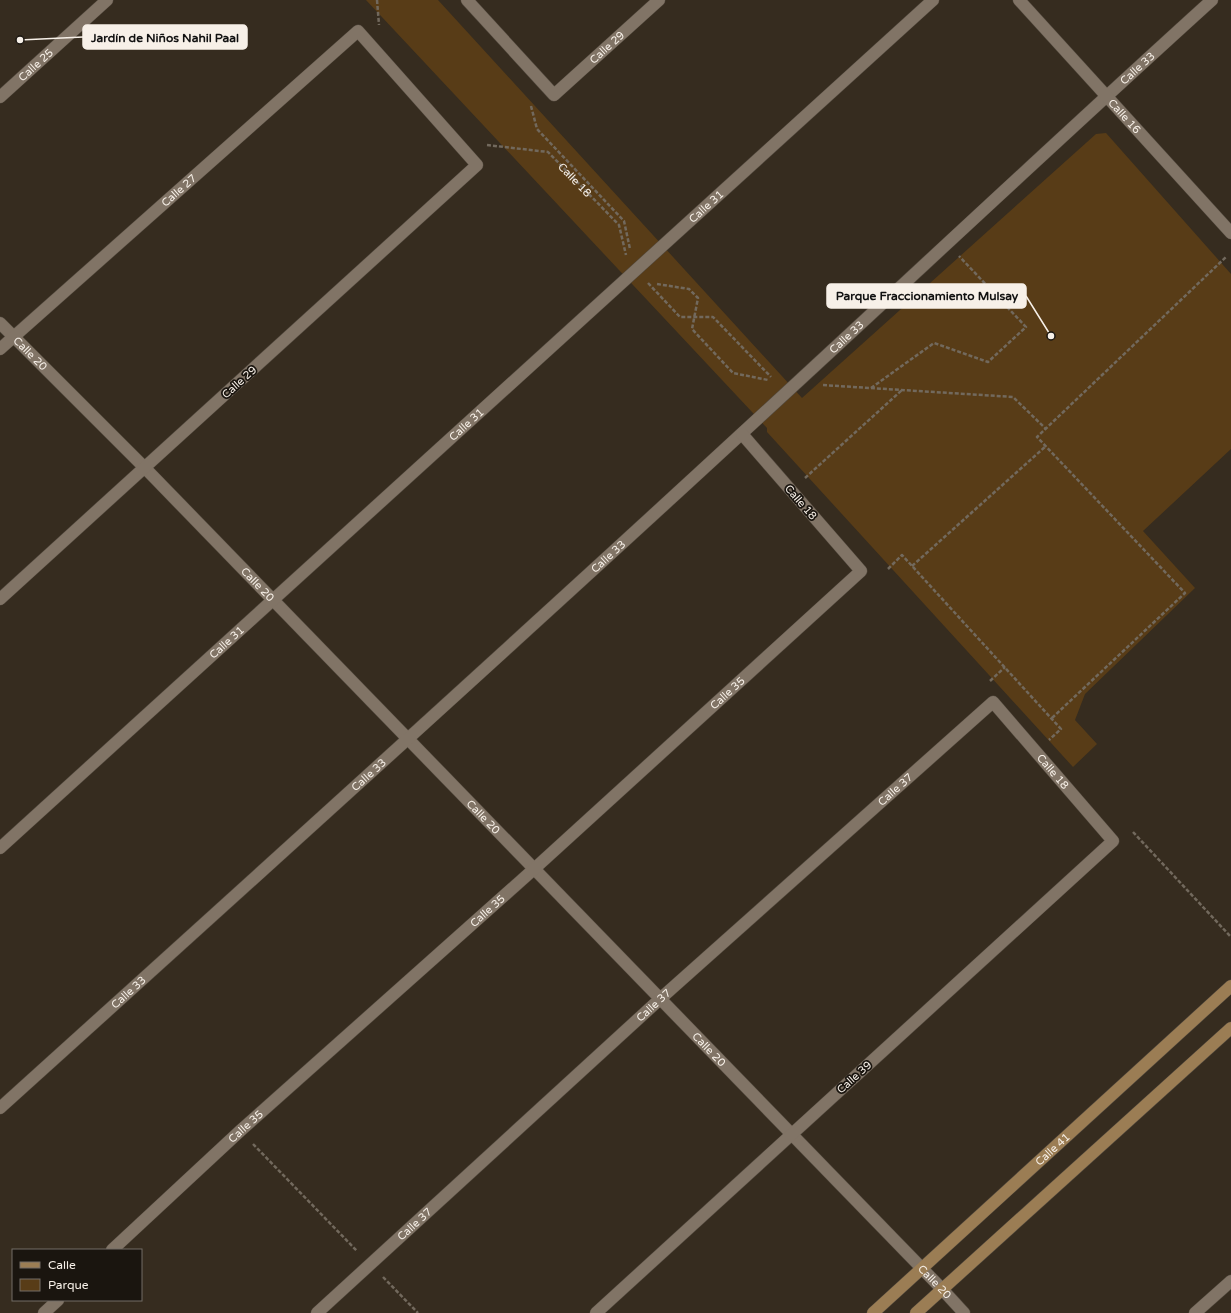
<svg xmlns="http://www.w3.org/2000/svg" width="1231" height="1313" viewBox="0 0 1231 1313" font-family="'Varela Round',sans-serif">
<rect width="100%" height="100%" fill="#362c1f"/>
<path fill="#583c17" d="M366,0H438L802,398L1096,134L1106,133L1231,274V449L1143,531L1195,588L1085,694L1075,720L1097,744L1073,767L767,432V428Z"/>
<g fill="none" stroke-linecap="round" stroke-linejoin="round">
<defs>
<g id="minor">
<path id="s2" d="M467,0L554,95L659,0"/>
<path id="s3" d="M0,97L107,0"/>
<path id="s4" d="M0,323L144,467L942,1289L964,1313"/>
<path id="s5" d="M0,349L358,31L477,165L0,599"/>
<path id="s6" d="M0,848L933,0"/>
<path id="s7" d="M0,1108C247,885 494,662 739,436C897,291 1053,144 1212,0"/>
<path id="s8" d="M112,1250L240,1131L534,869L861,571L742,434"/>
<path d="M44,1313L58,1300"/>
<path id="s9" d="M317,1313L660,999L993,702L1113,841L596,1313"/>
<path d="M1195,1313L1231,1281"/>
</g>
<g id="tertiary">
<path id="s10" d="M1019,0L1231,233"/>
</g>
<g id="secondary">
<path id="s11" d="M873,1313L1231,986"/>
<path d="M916,1313L1231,1028"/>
</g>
</defs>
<use href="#minor" stroke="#52493e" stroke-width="13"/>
<use href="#tertiary" stroke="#52493e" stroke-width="13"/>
<use href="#secondary" stroke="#52493e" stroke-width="13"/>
<g stroke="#72695d" stroke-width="2.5" stroke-dasharray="4 2" stroke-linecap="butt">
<path d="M377,0L379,25"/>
<path d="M531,106L537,129L624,221L630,249"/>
<path id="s1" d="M487,145L548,152L619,225L626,255"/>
<path d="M648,283L680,317H713L771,377"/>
<path d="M657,284L689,289L698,298L692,329L733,373L768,380"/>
<path d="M823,385L1013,397L1046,429"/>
<path d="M871,388L934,343L988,362L1026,327L959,256"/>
<path d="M805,478L902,390"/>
<path d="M912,566L1046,446"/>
<path d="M888,569L902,555L1061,729L1049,740"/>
<path d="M990,681L1005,667"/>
<path d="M1052,718L1185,593L1037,437L1226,257"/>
<path d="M1133,832L1231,937"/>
<path d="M253,1144L357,1251"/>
<path d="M383,1277L418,1313"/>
</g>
<use href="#minor" stroke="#817466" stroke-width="12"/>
<use href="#tertiary" stroke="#817466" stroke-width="12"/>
<use href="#secondary" stroke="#9b7d54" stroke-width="12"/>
</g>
<g text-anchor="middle" stroke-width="3.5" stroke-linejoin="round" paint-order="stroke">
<g font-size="11" fill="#f7f0e8" stroke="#1a150f">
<text dy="4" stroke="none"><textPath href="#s2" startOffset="200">Calle 29</textPath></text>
<text dy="4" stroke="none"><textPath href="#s3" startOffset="48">Calle 25</textPath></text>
<text dy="4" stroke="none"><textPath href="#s7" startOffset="1541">Calle 33</textPath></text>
<text dy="4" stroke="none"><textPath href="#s10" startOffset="157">Calle 16</textPath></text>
<text dy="4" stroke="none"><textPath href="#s1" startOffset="100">Calle 18</textPath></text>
<text dy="4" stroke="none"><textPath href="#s5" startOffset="239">Calle 27</textPath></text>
<text dy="4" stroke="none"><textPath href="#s6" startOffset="954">Calle 31</textPath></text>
<text dy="4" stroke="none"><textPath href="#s7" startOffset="1145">Calle 33</textPath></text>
<text dy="4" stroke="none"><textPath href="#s4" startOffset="43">Calle 20</textPath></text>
<text transform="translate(239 382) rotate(-42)" y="4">Calle 29</text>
<text dy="4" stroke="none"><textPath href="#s6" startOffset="630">Calle 31</textPath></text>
<text transform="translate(801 502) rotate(49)" y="4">Calle 18</text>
<text dy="4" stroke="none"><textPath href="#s7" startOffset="821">Calle 33</textPath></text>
<text dy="4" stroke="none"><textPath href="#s4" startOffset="367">Calle 20</textPath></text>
<text dy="4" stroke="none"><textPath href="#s6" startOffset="306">Calle 31</textPath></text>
<text dy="4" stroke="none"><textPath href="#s8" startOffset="830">Calle 35</textPath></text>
<text dy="4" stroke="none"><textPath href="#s9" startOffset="1003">Calle 18</textPath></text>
<text dy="4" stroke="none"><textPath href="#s7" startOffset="497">Calle 33</textPath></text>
<text dy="4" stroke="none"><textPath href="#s9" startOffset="780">Calle 37</textPath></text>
<text dy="4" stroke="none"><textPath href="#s4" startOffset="691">Calle 20</textPath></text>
<text dy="4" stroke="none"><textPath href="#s8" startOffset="506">Calle 35</textPath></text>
<text dy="4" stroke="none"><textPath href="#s7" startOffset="173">Calle 33</textPath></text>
<text dy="4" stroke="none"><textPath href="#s9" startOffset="456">Calle 37</textPath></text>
<text dy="4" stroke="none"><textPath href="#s4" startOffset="1015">Calle 20</textPath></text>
<text transform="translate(854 1077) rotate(-42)" y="4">Calle 39</text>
<text dy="4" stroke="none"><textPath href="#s8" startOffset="182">Calle 35</textPath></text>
<text dy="4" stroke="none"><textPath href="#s11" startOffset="243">Calle 41</textPath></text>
<text dy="4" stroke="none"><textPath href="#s9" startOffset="132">Calle 37</textPath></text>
<text dy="4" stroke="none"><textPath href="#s4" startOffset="1339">Calle 20</textPath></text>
</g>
</g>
<path fill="none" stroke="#f7f0e8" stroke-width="1.5" d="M20 40L83 37M1051 336L1026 296"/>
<g fill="#f7f0e8" stroke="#1a150f" stroke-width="1.5">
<circle cx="20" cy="40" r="4"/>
<circle cx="1051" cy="336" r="4"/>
</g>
<g fill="#f7f0e8" stroke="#f7f0e8" stroke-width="1.5">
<rect x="83" y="25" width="164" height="24" rx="4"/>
<rect x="827" y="284" width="199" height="24" rx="4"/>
</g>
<g font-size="12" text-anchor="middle" font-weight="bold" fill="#111">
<text x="165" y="42">Jardín de Niños Nahil Paal</text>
<text x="927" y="300">Parque Fraccionamiento Mulsay</text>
</g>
<rect x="12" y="1249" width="130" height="52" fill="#1a150f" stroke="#726d66"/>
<rect x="20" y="1262" width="20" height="6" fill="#9b7d54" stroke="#726d66"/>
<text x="48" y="1269" font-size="12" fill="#f7f0e8">Calle</text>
<rect x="20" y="1279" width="20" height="12" fill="#583c17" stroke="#726d66"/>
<text x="48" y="1289" font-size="12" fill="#f7f0e8">Parque</text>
</svg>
